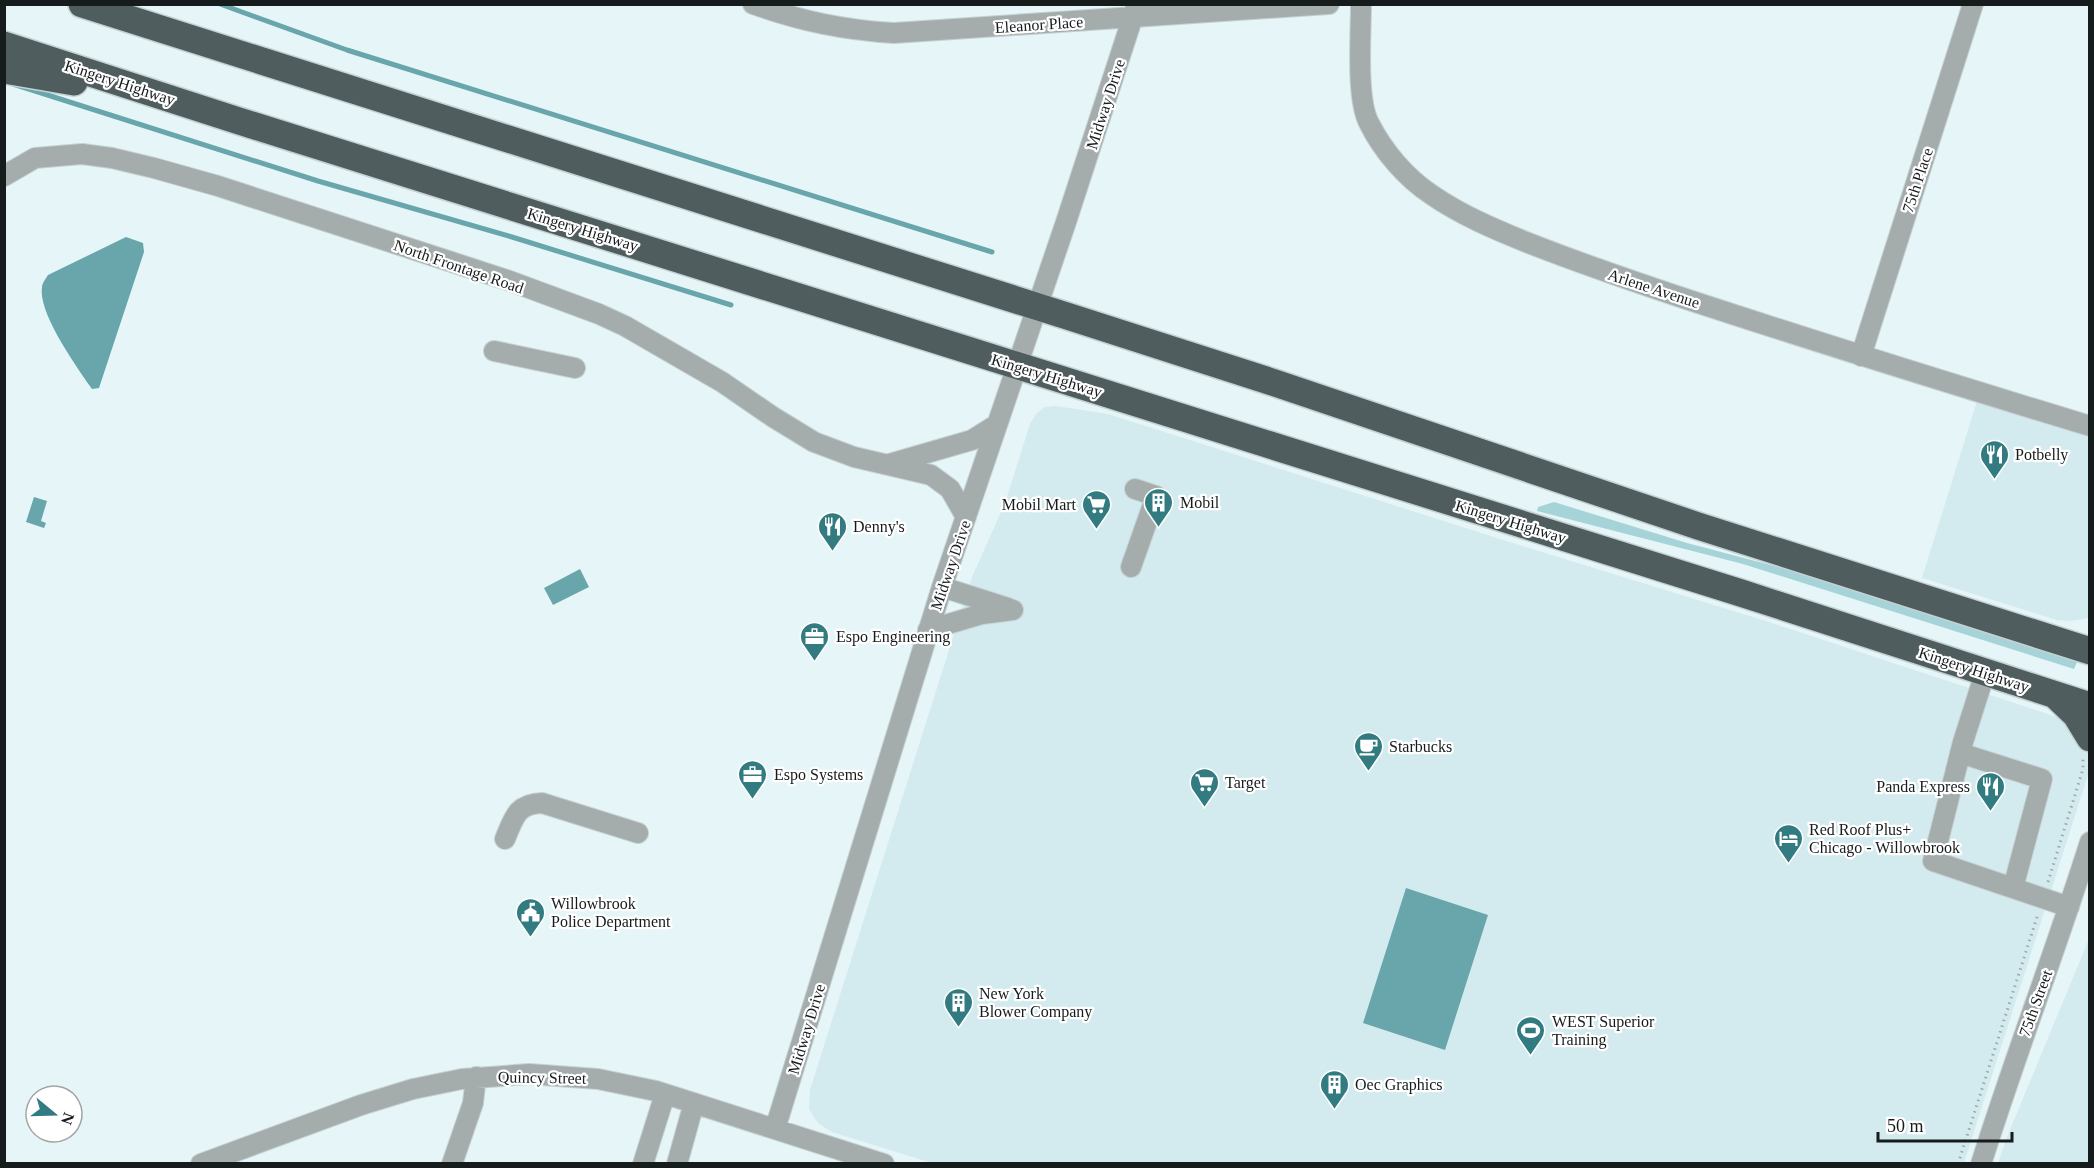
<svg xmlns="http://www.w3.org/2000/svg" width="2094" height="1168" viewBox="0 0 2094 1168" font-family="Georgia,serif">
<rect width="100%" height="100%" fill="#e6f5f7"/>
<path fill="#d3ebee" d="M1977,401L2089,435V618L2071,621L2057,620L1922,578Z
M1056,406L1108,414L1500,539L1769,622L2069,721L2082,736L2089,752L2088,775L1964,1163L935,1164L832,1132L818,1123L809,1109L810,1090L972,577L1005,503L1030,424L1036,414L1045,407Z
M2089,939V1163H1998L2007,1137Z"/>
<path fill="#a5d3d8" d="M1554,502L1687,543L1782,568L2078,660L2074,669L1743,564L1537,511L1538,507Z"/>
<path fill="#69a6ac" d="M126,237L143,243L144,252L99,388L92,389C78,369 38,313 42,288C42,283 45,280 48,275Z
M34,497L47,501L41,521L46,523L44,528L26,522Z
M580,569L589,587L553,605L544,588Z
M1406,888L1488,915L1445,1050L1363,1023Z"/>
<g fill="none" stroke-linecap="round" stroke-linejoin="round">
<path stroke="#69a6ac" stroke-width="5" d="M220,4L347,50L992,252
M13,84L318,181L512,237L731,305"/>
<defs>
<path id="minor" d="M753,4C801,21 843,30 894,33L1329,4
M1361,4C1361,34 1356,99 1369,123C1383,151 1406,178 1432,195C1461,215 1494,229 1526,242C1579,263 1632,281 1686,299C1820,343 1955,385 2090,426
M4,176L35,158L82,154L112,158L154,168L218,186L507,280L599,314L625,326L722,382L773,417L814,442L854,457L931,475L950,489L966,517
M494,351L575,368
M1861,356L1973,4
M889,464L972,440L996,425
M1131,567L1156,496L1135,489
M942,587L1008,608
M928,630L982,614L1013,610
M1985,673L1963,742L1933,861L2069,907
M1960,753L2042,779L2013,888
M505,839C514,818 516,804 542,803L638,833
M775,1129L942,587L1066,222L1137,4
M201,1164L361,1105L413,1089L462,1079L529,1074L598,1079L656,1091L884,1164
M452,1164L473,1103L476,1077
M643,1164L665,1094
M677,1164L694,1103
M1981,1164C2015,1056 2056,950 2090,842"/>
<path id="highway" d="M82,4L1067,316L1275,383L1698,526L2090,651
M4,45L239,121L1741,593L2090,706
M4,70L74,82
M2055,695L2076,715L2090,738"/>
</defs>
<use href="#minor" stroke="#c5d2d4" stroke-width="22"/>
<use href="#highway" stroke="#c5d2d4" stroke-width="30"/>
<path stroke="#9da9aa" stroke-width="3" stroke-dasharray="1.5 4.5" stroke-linecap="butt" d="M2048,882L2083,769V759
M1958,1164L2038,914"/>
<use href="#minor" stroke="#a5acac" stroke-width="20"/>
<use href="#highway" stroke="#505d5e" stroke-width="27"/>
</g>
<defs>
<symbol id="restaurant-pin" viewBox="-11 -11 22 30"><path d="M0 17L-7.5 6A9.5 9.5 0 1 1 7.5 6Z" fill="#327b81" stroke="#fff"/><path d="M-5-6h1v4h1v-4h1v4h1v-4h1v5L-1.5 .5V6h-2V.5L-5-1ZM5-6V6H3V1.5H1.5Q1.5-4 5-6Z" fill="#fff"/></symbol>
<symbol id="building-pin" viewBox="-11 -11 22 30"><path d="M0 17L-7.5 6A9.5 9.5 0 1 1 7.5 6Z" fill="#327b81" stroke="#fff"/><path d="M-4-6H4V6H1V3H-1V6H-4ZM-2.5-4.3h1.7v1.8h-1.7ZM.8-4.3h1.7v1.8H.8ZM-2.5-1h1.7V.8h-1.7ZM.8-1h1.7V.8H.8Z" fill="#fff"/></symbol>
<symbol id="supermarket-pin" viewBox="-11 -11 22 30"><path d="M0 17L-7.5 6A9.5 9.5 0 1 1 7.5 6Z" fill="#327b81" stroke="#fff"/><path d="M-6-5.5h2.5l.6 2H6L4.5 2H-2.5L-4.4-4H-6ZM-1.5 3.2a1.3 1.3 0 1 0 .1 0ZM3 3.2a1.3 1.3 0 1 0 .1 0Z" fill="#fff"/></symbol>
<symbol id="office-pin" viewBox="-11 -11 22 30"><path d="M0 17L-7.5 6A9.5 9.5 0 1 1 7.5 6Z" fill="#327b81" stroke="#fff"/><path d="M-6-3h4V-5.5h4V-3h4V5H-6ZM-1-4.5V-3h2v-1.5ZM-6 0V1H6V0Z" fill="#fff"/></symbol>
<symbol id="cafe-pin" viewBox="-11 -11 22 30"><path d="M0 17L-7.5 6A9.5 9.5 0 1 1 7.5 6Z" fill="#327b81" stroke="#fff"/><path d="M-5.5-4.5H6V0H3Q3 3.5 0 3.5H-2.5Q-5.5 3.5-5.5 0ZM3-3.2v2h1.7v-2ZM-6 4.5H4V6H-6Z" fill="#fff"/></symbol>
<symbol id="hotel-pin" viewBox="-11 -11 22 30"><path d="M0 17L-7.5 6A9.5 9.5 0 1 1 7.5 6Z" fill="#327b81" stroke="#fff"/><path d="M-6-4.5h1.5V1H6V5H4.5V3h-9V5H-6ZM-4 0a1.8 1.8 0 1 1 3.6 0ZM.5 0V-2.5h3Q6-2.5 6 0Z" fill="#fff"/></symbol>
<symbol id="civic-pin" viewBox="-11 -11 22 30"><path d="M0 17L-7.5 6A9.5 9.5 0 1 1 7.5 6Z" fill="#327b81" stroke="#fff"/><path d="M-.6-6.5H3V-4.5H.6V-3L4-1V1h2V6H-6V1h2V-1L-.6-3ZM-1.2 2.5V6h2.4V2.5Z" fill="#fff"/></symbol>
<symbol id="stadium-pin" viewBox="-11 -11 22 30"><path d="M0 17L-7.5 6A9.5 9.5 0 1 1 7.5 6Z" fill="#327b81" stroke="#fff"/><path d="M0-5a6.5 5 0 1 0 0 10a6.5 5 0 1 0 0-10ZM-3.5-1.8h7v3.6h-7Z" fill="#fff"/></symbol>
</defs>
<g fill-rule="evenodd">
<use href="#restaurant-pin" x="1978" y="438" width="33" height="45"/>
<use href="#building-pin" x="1142" y="486" width="33" height="45"/>
<use href="#supermarket-pin" x="1080" y="488" width="33" height="45"/>
<use href="#restaurant-pin" x="816" y="510" width="33" height="45"/>
<use href="#office-pin" x="798" y="620" width="33" height="45"/>
<use href="#cafe-pin" x="1352" y="730" width="33" height="45"/>
<use href="#office-pin" x="736" y="758" width="33" height="45"/>
<use href="#supermarket-pin" x="1188" y="766" width="33" height="45"/>
<use href="#restaurant-pin" x="1974" y="770" width="33" height="45"/>
<use href="#hotel-pin" x="1772" y="822" width="33" height="45"/>
<use href="#civic-pin" x="514" y="896" width="33" height="45"/>
<use href="#building-pin" x="942" y="986" width="33" height="45"/>
<use href="#stadium-pin" x="1514" y="1014" width="33" height="45"/>
<use href="#building-pin" x="1318" y="1068" width="33" height="45"/>
</g>
<g text-anchor="middle" stroke-width="4.5" stroke-linejoin="round" paint-order="stroke">
<g font-size="16" fill="#161b1c" stroke="#fff">
<text transform="translate(1039 24) rotate(-4)" y="6">Eleanor Place</text>
<text transform="translate(120 82) rotate(18)" y="6">Kingery Highway</text>
<text transform="translate(1105 104) rotate(-72)" y="6">Midway Drive</text>
<text transform="translate(1917 180) rotate(-72)" y="6">75th Place</text>
<text transform="translate(583 229) rotate(17)" y="6">Kingery Highway</text>
<text transform="translate(459 266) rotate(19)" y="6">North Frontage Road</text>
<text transform="translate(1654 288) rotate(18)" y="6">Arlene Avenue</text>
<text transform="translate(1047 375) rotate(17)" y="6">Kingery Highway</text>
<text transform="translate(1511 521) rotate(17)" y="6">Kingery Highway</text>
<text transform="translate(950 565) rotate(-71)" y="6">Midway Drive</text>
<text transform="translate(1974 669) rotate(18)" y="6">Kingery Highway</text>
<text transform="translate(2035 1003) rotate(-70)" y="6">75th Street</text>
<text transform="translate(806 1029) rotate(-73)" y="6">Midway Drive</text>
<text transform="translate(542 1077) rotate(1)" y="6">Quincy Street</text>
</g>
<g font-size="16" fill="#161b1c" stroke="#fff" text-anchor="start">
<text x="2015" y="460">Potbelly</text>
<text x="1180" y="508">Mobil</text>
<text x="1076" y="510" text-anchor="end">Mobil Mart</text>
<text x="853" y="532">Denny's</text>
<text x="836" y="642">Espo Engineering</text>
<text x="1389" y="752">Starbucks</text>
<text x="774" y="780">Espo Systems</text>
<text x="1225" y="788">Target</text>
<text x="1970" y="792" text-anchor="end">Panda Express</text>
<text x="1809" y="835">Red Roof Plus+<tspan x="1809" dy="18">Chicago - Willowbrook</tspan></text>
<text x="551" y="909">Willowbrook<tspan x="551" dy="18">Police Department</tspan></text>
<text x="979" y="999">New York<tspan x="979" dy="18">Blower Company</tspan></text>
<text x="1552" y="1027">WEST Superior<tspan x="1552" dy="18">Training</tspan></text>
<text x="1355" y="1090">Oec Graphics</text>
</g>
</g>
<rect width="2094" height="1168" fill="none" stroke="#161b1c" stroke-width="12"/>
<g transform="translate(54 1114) rotate(109)"><circle r="28" fill="#ffffff" stroke="#a2a4a4" stroke-width="1.5"/>
<path d="M0-4.5L10 22L0 15L-10 22Z" fill="#327b81"/>
<text y="-9" font-size="16" font-weight="bold" text-anchor="middle" fill="#161b1c">N</text>
</g>
<path d="M1878 1132v9h134v-9" fill="none" stroke="#161b1c" stroke-width="3"/>
<text x="1887" y="1132" font-size="18" fill="#161b1c" stroke="#ffffff" stroke-width="4.5" paint-order="stroke">50 m</text>
</svg>
